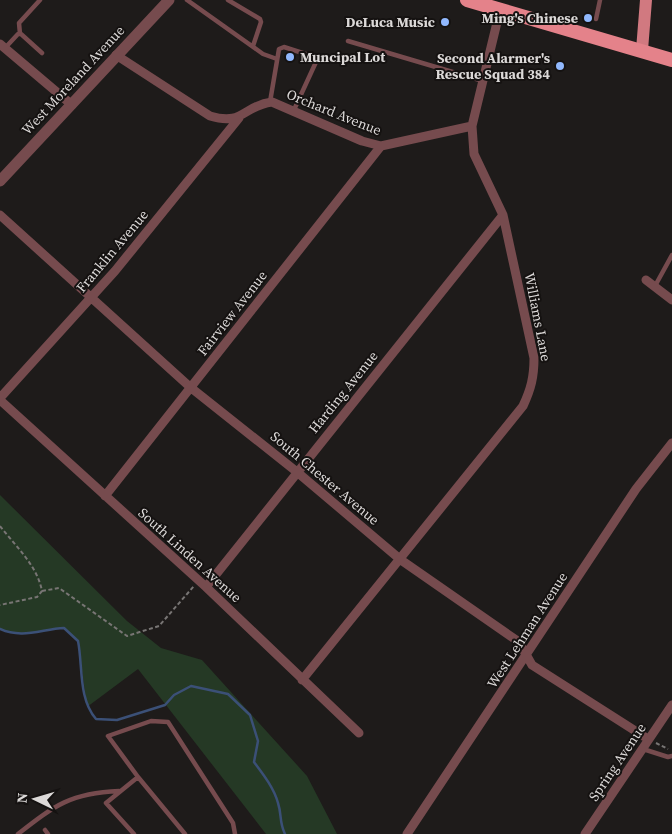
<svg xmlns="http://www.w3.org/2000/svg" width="672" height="834" viewBox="0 0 672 834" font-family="'Source Serif 4',serif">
<rect width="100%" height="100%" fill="#1e1b1a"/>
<path fill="#253925" d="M0,495L127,621L161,648L202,660L307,776L337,834H266L138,669L87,707L78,641L64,628C42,628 22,639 0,629Z"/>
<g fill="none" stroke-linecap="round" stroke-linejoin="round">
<path stroke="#3b5077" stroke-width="2.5" d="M0,629C22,639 42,629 64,628L78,641C83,666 78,698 96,719L117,720L165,705L174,695L191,686L228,694L250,715L258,741L254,762C263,774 274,788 278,803C282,815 279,822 285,834"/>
<path stroke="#787574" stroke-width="2" stroke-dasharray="4 2.5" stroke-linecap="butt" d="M0,526C16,547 37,565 42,591L37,597L0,605
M42,591L59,588L127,636L159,626L194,586
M656,743L668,749"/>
<path stroke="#764b4e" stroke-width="4.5" d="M187,0L263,54L277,59
M228,0L260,19L261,22L253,46
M596,19L600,0
M20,34L19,23L40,0
M348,41L483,81
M5,48L18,34H21L42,53
M270,102L279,49L284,47L315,57L316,62L293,112
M655,286L672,255
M643,749L668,757L672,756
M45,830L48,834
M18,834C55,805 71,793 119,791
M134,834L106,803L138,777
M185,834L138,777L108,736L151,721L168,722L233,823L235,834"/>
<path stroke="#764b4e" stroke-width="9" d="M0,44L72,105
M116,55L210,116C244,126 242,106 272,102L362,141L381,146L472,126
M0,215L190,387L297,472L401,560L519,642L532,665L648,739
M646,280L672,300
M0,398L115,271L239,118
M0,400L206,587L359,733
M105,496L381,146
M206,587L503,215
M302,680L523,406C531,389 534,377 534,358L503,215L474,154L472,126L500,10
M407,834L636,489L672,443
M585,834L672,705"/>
<path stroke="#764b4e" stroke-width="11" d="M0,181L169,0"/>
<path stroke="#d17980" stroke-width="12" d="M642,50L646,0"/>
<path stroke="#e4828a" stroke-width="14" d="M467,0L672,60"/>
</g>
<g fill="#91b8fd" stroke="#151211" stroke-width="2">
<circle cx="588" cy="18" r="5"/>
<circle cx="445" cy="22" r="5"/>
<circle cx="290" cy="57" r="5"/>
<circle cx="560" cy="66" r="5"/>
</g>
<g text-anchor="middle" stroke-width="4" stroke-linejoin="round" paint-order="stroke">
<g font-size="14" font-weight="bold" fill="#dcd9d8" stroke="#151211" text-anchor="end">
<text x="578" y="23">Ming's Chinese</text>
<text x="435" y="27">DeLuca Music</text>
<text x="300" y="62" text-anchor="start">Muncipal Lot</text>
<text x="550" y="63">Second Alarmer's<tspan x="550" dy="16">Rescue Squad 384</tspan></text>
</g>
<g font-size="14" fill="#dcd9d8" stroke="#151211">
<text transform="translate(73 80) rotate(-47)" y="5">West Moreland Avenue</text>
<text transform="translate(334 112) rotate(22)" y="5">Orchard Avenue</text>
<text transform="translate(112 251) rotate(-50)" y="5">Franklin Avenue</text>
<text transform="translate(232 313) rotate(-52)" y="5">Fairview Avenue</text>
<text transform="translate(538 317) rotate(79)" y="5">Williams Lane</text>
<text transform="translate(343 392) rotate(-51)" y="5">Harding Avenue</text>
<text transform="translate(325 478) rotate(40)" y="5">South Chester Avenue</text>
<text transform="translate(190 555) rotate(42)" y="5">South Linden Avenue</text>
<text transform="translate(527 630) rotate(-57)" y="5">West Lehman Avenue</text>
<text transform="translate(617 762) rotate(-56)" y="5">Spring Avenue</text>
</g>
</g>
<g transform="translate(35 799) rotate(275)" stroke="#151211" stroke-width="4" paint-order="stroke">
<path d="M0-4L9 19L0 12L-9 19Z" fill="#dcd9d8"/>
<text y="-8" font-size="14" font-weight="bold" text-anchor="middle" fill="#dcd9d8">N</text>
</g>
</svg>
